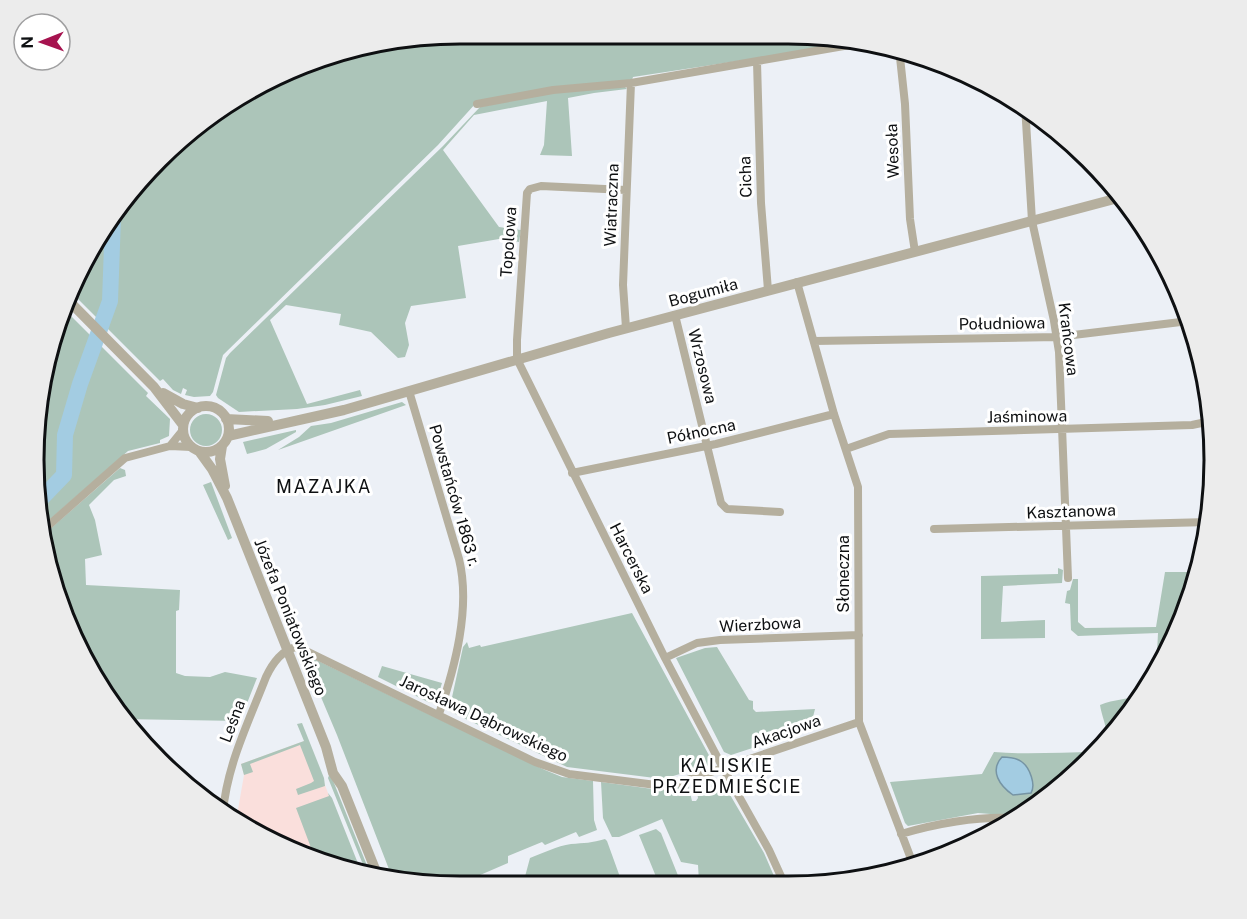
<svg xmlns="http://www.w3.org/2000/svg" width="1247" height="919" viewBox="0 0 1247 919" font-family="'Public Sans',sans-serif">
<rect width="100%" height="100%" fill="#ecf0f6"/>
<path fill="#fadfdc" d="M307,740L359,871L323,863L247,829L236,821L244,775L241,764Z"/>
<path fill="#acc5b9" d="M460,33L815,34L854,40L783,54L633,77L631,83L476,103L438,145L223,355L213,392L210,396L194,397L185,395L187,390L183,388L181,394L173,390L163,379L160,381L70,291L77,271L139,178L223,105L349,48Z
M625,87L627,89L594,93L568,98L572,156L540,155L544,145L547,101L474,115L443,150L499,227L521,230L519,242L499,239L458,246L466,298L411,306L405,323L409,345L405,357L398,358L371,332L339,325L341,314L286,305L270,320L307,404L360,390L362,396L325,405L297,409L239,412L218,398L216,395L226,358L230,353L443,146L480,107L561,91Z
M64,309L148,393L146,396L170,419L169,436L160,440V443L128,451L40,528L37,515L41,377Z
M402,402L406,405L278,450L299,437L311,426L331,423Z
M190 430a16 16 0 1 1 32 0a16 16 0 1 1-32 0Z
M296,430V432L266,449L247,454L243,442Z
M120,468L125,470L126,476L114,480L89,505L95,520L102,555L85,559L86,585L180,590L179,610L176,611V673L185,676L210,677L225,672L257,678L240,721L121,719L66,623L42,536Z
M211,482L232,538L228,540L203,485Z
M1058,568L1063,570L1062,583L1003,586L1001,622L1045,620V638L981,639V576L1058,574Z
M1165,572H1197L1191,596L1156,673L1158,633L1078,636L1071,630L1070,604L1065,603L1067,591L1070,590L1073,579H1078V622L1085,628L1156,627Z
M632,613L711,759L710,765L663,779L567,767L449,711L463,647L467,642L469,648L480,645L481,647Z
M717,647L749,700L753,701V709L756,712L815,709L810,729L731,755L724,752L676,658L705,648Z
M308,656L545,770L562,777L593,781L594,820L597,830L579,837L576,832L545,845L542,842L508,856V863L457,885H431L392,877L337,735L304,657Z
M382,666L442,683L436,702L430,703L378,677Z
M1142,694L1108,740L1106,743C1109,730 1102,718 1100,705C1114,699 1128,700 1142,694Z
M302,723L324,778L325,786L298,795L296,789L311,783L314,781L300,745L250,764L253,772L244,775L241,764L304,741L297,724Z
M994,752C1028,755 1062,752 1096,752L1047,798L1016,816L978,813L908,826L905,823L890,782L982,774Z
M330,773L370,873L366,872L328,778Z
M706,779L707,781L714,779L722,781L764,853L777,883H696L699,882L698,865L681,862L662,819L619,837H612L603,818L601,782L660,790L688,784L692,801H696L698,798L695,782Z
M328,793L332,798L361,871L316,861L296,808L329,796Z
M656,829L661,833L681,883L659,884L639,835Z
M605,839L607,841L620,877L619,884H523L530,858C543,853 557,846 571,844C584,843 592,843 605,839Z"/>
<path fill="#a3cce2" stroke="#7694a4" stroke-width="1.5" d="M1002,757C1009,757 1017,758 1022,762C1030,768 1036,785 1031,793L1013,795C1000,786 989,771 1002,757Z"/>
<g fill="none" stroke-linecap="round" stroke-linejoin="round">
<path stroke="#a3cce2" stroke-width="16" d="M37,503L64,475L65,435L80,384L110,301L113,218"/>
<path stroke="#b5af9e" stroke-width="8" d="M899,48L905,104L910,219L915,252
M757,62L761,203L768,290
M477,104L553,90L631,83L867,42
M1025,105L1032,221L1054,321L1059,352L1068,578
M626,190L541,186L530,189L527,193L517,340V359L665,658L723,768L859,722
M797,282L834,414L858,487L859,722L913,864
M675,315L721,503L727,509L780,512
M626,328L623,285L631,83
M814,341L1057,337L1189,321
M409,391L459,559C471,608 455,667 439,714
M170,446L183,430
M846,449L889,434L1192,425L1211,421
M572,473L716,444L834,414
M934,529L1209,522
M41,532L125,458L170,446L191,447
M665,658L697,643L720,640L859,635
M223,812C227,765 249,721 266,677C272,664 283,648 298,647L535,762L569,774L664,786L678,783L723,768L769,850L784,883
M901,834C934,824 978,816 1012,818"/>
<path stroke="#b5af9e" stroke-width="10" d="M67,299L154,387L183,425
M163,393L183,404L198,408
M183 429a23 23 0 1 1 46 0a23 23 0 1 1-46 0Z
M226,419L268,421
M228,436L344,410L609,333L1122,197
M222,446L220,459L225,486
M199,451L212,469L227,498L326,747L333,773L342,786L377,874"/>
</g>
<g text-anchor="middle" stroke-width="6" stroke-linejoin="round" paint-order="stroke">
<g font-size="16" fill="#0e1012" stroke="#fff">
<text transform="translate(892 151) rotate(-92)" y="6">Wesoła</text>
<text transform="translate(745 177) rotate(-92)" y="6">Cicha</text>
<text transform="translate(611 205) rotate(-88)" y="6">Wiatraczna</text>
<text transform="translate(508 242) rotate(-86)" y="6">Topolowa</text>
<text transform="translate(703 292) rotate(-15)" y="6">Bogumiła</text>
<text transform="translate(1002 323) rotate(-1)" y="6">Południowa</text>
<text transform="translate(1069 339) rotate(83)" y="6">Krańcowa</text>
<text transform="translate(703 366) rotate(76)" y="6">Wrzosowa</text>
<text transform="translate(1027 416) rotate(-1)" y="6">Jaśminowa</text>
<text transform="translate(701 431) rotate(-12)" y="6">Północna</text>
<text transform="translate(455 495) rotate(74)" y="6">Powstańców 1863 r.</text>
<text transform="translate(1071 511) rotate(-2)" y="6">Kasztanowa</text>
<text transform="translate(632 558) rotate(63)" y="6">Harcerska</text>
<text transform="translate(843 574) rotate(-90)" y="6">Słoneczna</text>
<text transform="translate(291 617) rotate(68)" y="6">Józefa Poniatowskiego</text>
<text transform="translate(760 624) rotate(-3)" y="6">Wierzbowa</text>
<text transform="translate(484 718) rotate(25)" y="6">Jarosława Dąbrowskiego</text>
<text transform="translate(232 721) rotate(-69)" y="6">Leśna</text>
<text transform="translate(786 731) rotate(-19)" y="6">Akacjowa</text>
</g>
<g font-size="18" letter-spacing="1.5" fill="#0e1012" stroke="#fff">
<text x="324" y="493">MAZAJKA</text>
<text x="727" y="772">KALISKIE<tspan x="727" dy="21">PRZEDMIEŚCIE</tspan></text>
</g>
</g>
<path d="M0 0H1247V919H0ZM460 44H788A416 416 0 0 1 1204 460V460A416 416 0 0 1 788 876H460A416 416 0 0 1 44 460V460A416 416 0 0 1 460 44Z" fill="#ececec" fill-rule="evenodd"/>
<path fill="none" stroke="#0e1012" stroke-width="3" d="M460 44H788A416 416 0 0 1 1204 460V460A416 416 0 0 1 788 876H460A416 416 0 0 1 44 460V460A416 416 0 0 1 460 44Z"/>
<g transform="translate(42 42) rotate(269)"><circle r="28" fill="#ffffff" stroke="#9f9fa0" stroke-width="1.5"/>
<path d="M0-4.5L10 22L0 15L-10 22Z" fill="#a6134f"/>
<text y="-9" font-size="16" font-weight="bold" text-anchor="middle" fill="#0e1012">N</text>
</g>
</svg>
